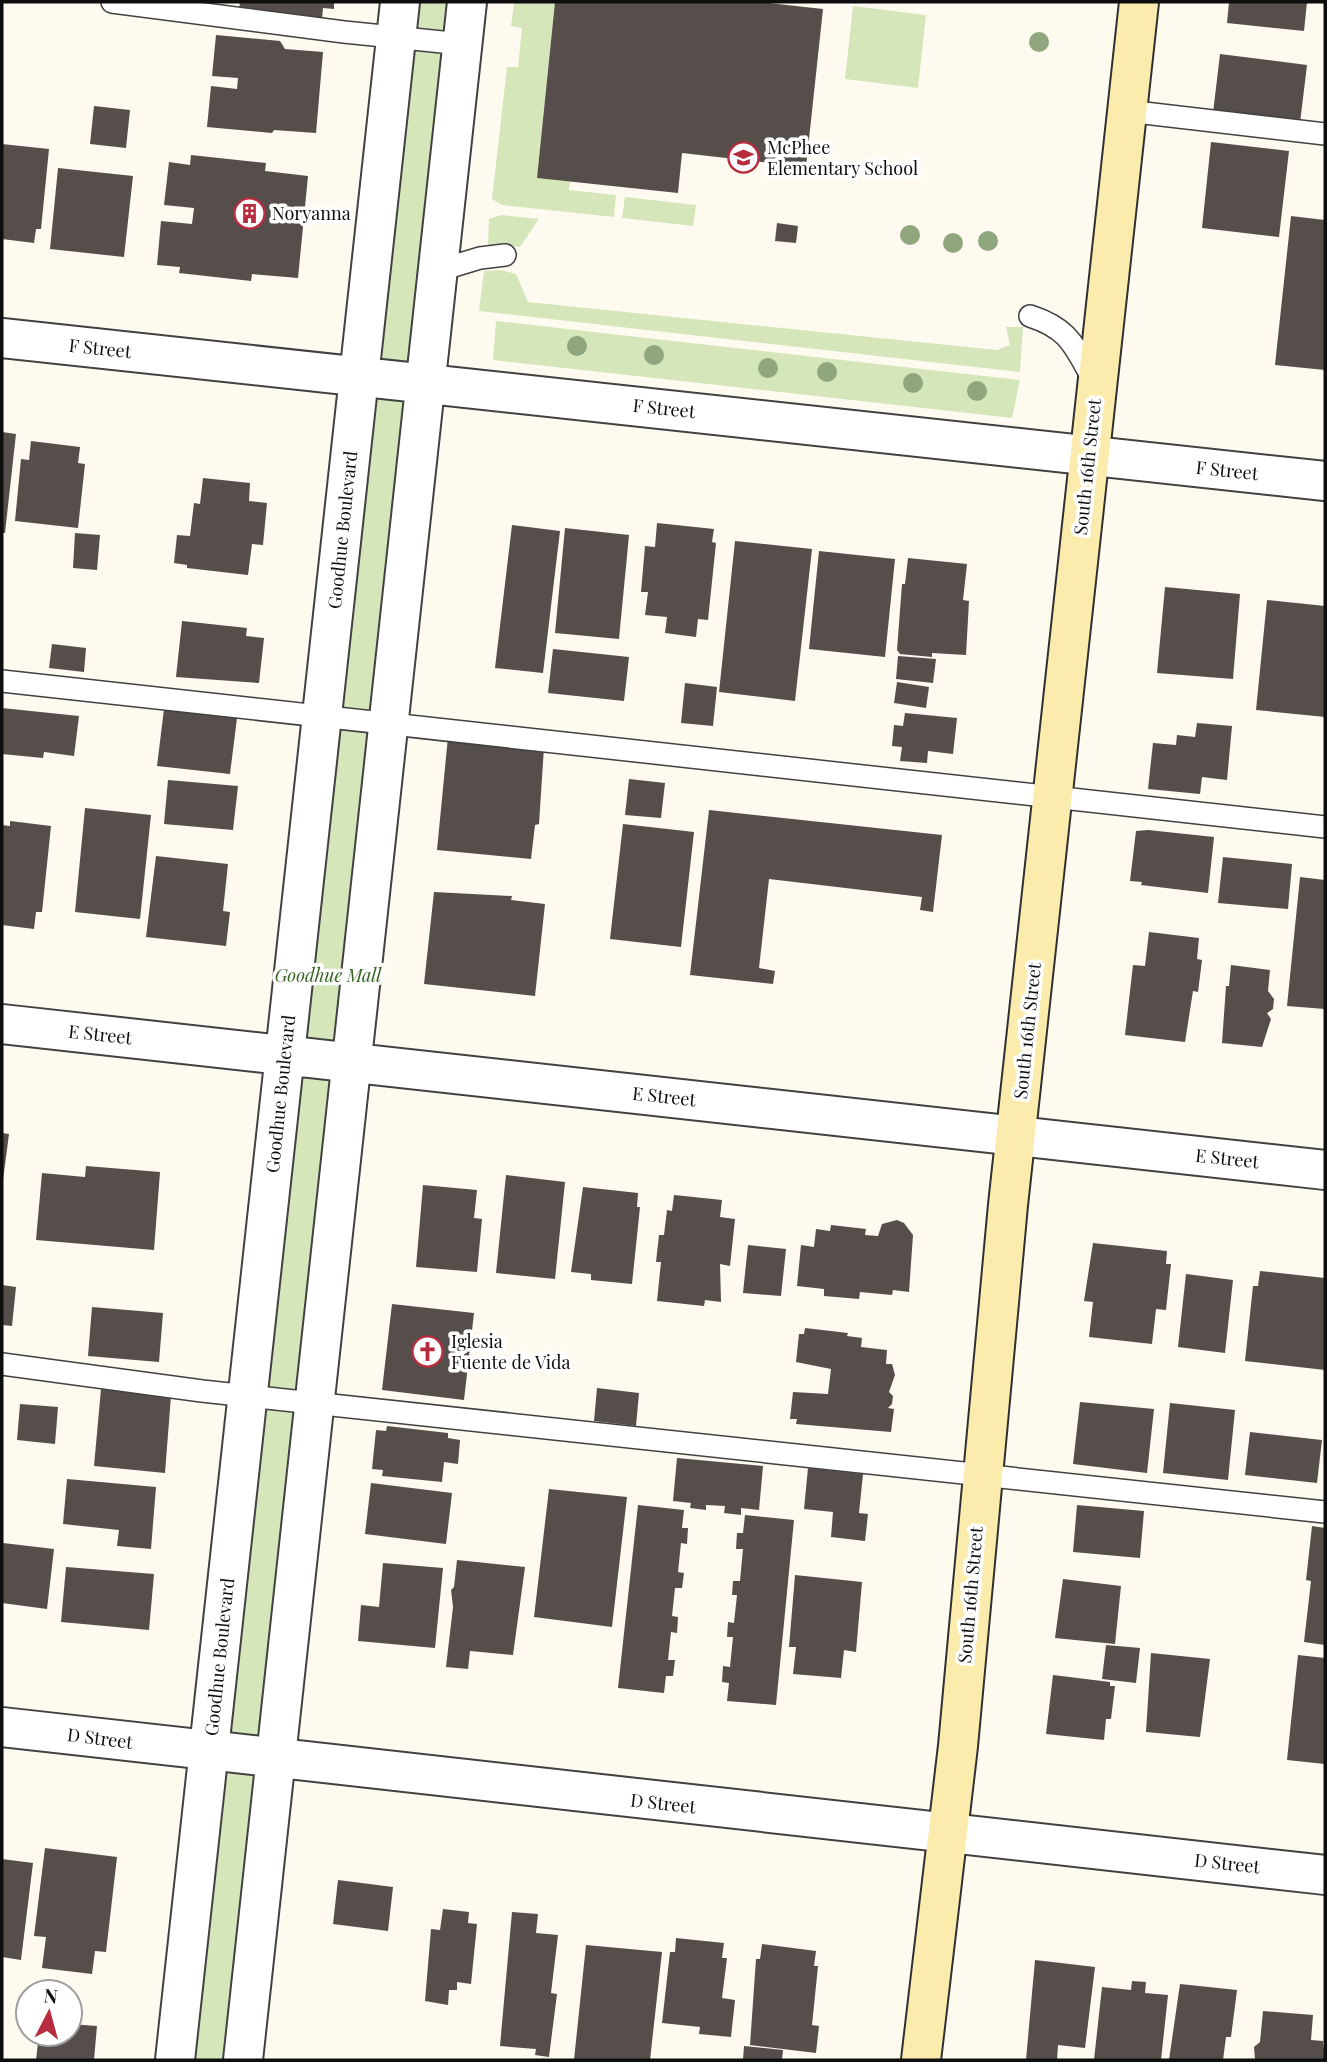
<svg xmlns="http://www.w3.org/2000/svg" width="1327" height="2062" viewBox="0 0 1327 2062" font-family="'Playfair Display',serif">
<rect width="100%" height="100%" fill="#fefaef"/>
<path fill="#d5e7ba" d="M400,2H467L243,2060H175Z
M514,2H555L537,178L570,181L569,190L616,195L614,217L502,205L492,199L507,67H518L522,28L511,26Z
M853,6L926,15L918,88L845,79Z
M625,197L696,205L693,226L622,218Z
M501,215L539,219L520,247L488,245L489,219Z
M501,270L516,274L528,302L997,350L1010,345L1006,327H1023L1020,372L479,311L484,271Z
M496,321L1020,380L1012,418L493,360Z"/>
<path fill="#564e4a" d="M240,2H334V9L323,8L322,20L239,10Z
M555,2H760L823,9L806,167L682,153L678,193L537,178Z
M1229,2H1307L1304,31L1227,23Z
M216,35L280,41L285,49L323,52L316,133L274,130L272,133L207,127L211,86L237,89L238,78L212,76Z
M1220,54L1307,65L1300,123L1213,113Z
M94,106L130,110L126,148L90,144Z
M1211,142L1289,151L1279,237L1202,228Z
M2,144L49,149L41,229H36L34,243L2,239Z
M191,155L266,163L265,171L308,176L298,278L252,274L251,281L179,273L180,267L157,265L161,221L192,224L194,208L164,205L169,162L190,165Z
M58,168L133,176L124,257L50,249Z
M1291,216L1325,220V370L1275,365Z
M777,223L798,226L796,243L775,241Z
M2,432L16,434L5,533H2Z
M31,441L80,447L78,463L85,464L78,528L15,521L21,459L29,460Z
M203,478L250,483L249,501L267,503L263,545L252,544L248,575L187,568V565L174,563L177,535L190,536L194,503L200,504Z
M657,523L714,529L712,542L716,543L708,620L698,619L696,637L665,633L667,617L645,615L648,592H641L645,546L655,547Z
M512,525L560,531L543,673L495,668Z
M565,528L629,535L619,639L555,633Z
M75,533L100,535L97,570L73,568Z
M735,541L812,549L795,701L719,692Z
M819,551L895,559L885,657L809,649Z
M908,558L967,564L963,600L969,601L966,655L932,653V657L900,654L897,650L902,584H905Z
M1165,587L1240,594L1233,679L1157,673Z
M1267,600L1325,606V717L1256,710Z
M182,621L247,628L246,636L264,638L259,683L176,677Z
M52,644L86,648L84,672L49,668Z
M553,649L629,657L624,701L548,693Z
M898,656L936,659L933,683L896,679Z
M897,682L929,687L926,708L894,703Z
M685,683L717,687L713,726L681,723Z
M2,708L79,716L74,756L44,752L43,758L2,754Z
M164,709L237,718L230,774L157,766Z
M905,713L957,718L953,754L928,751L927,763L900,761L902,747L892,746L894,725L903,726Z
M1197,723L1232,726L1227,780L1202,777L1200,794L1148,789L1153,743L1176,745L1177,735L1195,737Z
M448,737L544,747L539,824L535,825L531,859L437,850Z
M629,779L665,783L661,818L625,815Z
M168,780L238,786L233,830L164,824Z
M85,808L151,815L140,919L75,912Z
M709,810L942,835L933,912L920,910L922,897L769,879L759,968L775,971L773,984L690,975Z
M10,821L51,826L42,912H36L34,929L2,925V825L10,826Z
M623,824L694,832L681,947L610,939Z
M1148,830L1214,837L1208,893L1141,885L1142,882L1130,881L1136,831Z
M156,856L228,864L223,911L230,912L226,946L146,937Z
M1223,857L1292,864L1288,909L1218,903Z
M1300,877L1325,880V1009L1287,1006Z
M434,892L512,896L511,900L545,904L535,996L424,984Z
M1149,932L1199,938L1197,959L1202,960L1198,992L1193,991L1185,1042L1125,1035L1133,965L1145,966Z
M1231,965L1270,970L1268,991L1274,999L1273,1009L1267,1013L1271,1019L1262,1047L1222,1043L1226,986H1229Z
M2,1133L9,1134L3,1180H2Z
M86,1166L160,1172L154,1250L36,1240L42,1173L85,1177Z
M506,1175L565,1182L555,1279L496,1273Z
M423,1185L477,1190L474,1218L482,1219L477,1272L416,1267Z
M583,1187L638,1193L637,1207H640L632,1284L591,1280V1274L571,1272Z
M674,1195L722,1200L720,1217L735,1219L730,1266L720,1264L721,1302L705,1300L704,1306L657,1301L661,1262H656L659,1235H664L667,1210L672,1211Z
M897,1220L904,1223L913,1235L909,1292L893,1290L892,1295L860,1292L859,1299L824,1296V1289L797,1286L801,1245L814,1247L816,1229L830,1231L831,1225L866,1229L865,1235L878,1236L882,1224Z
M1093,1243L1167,1251L1166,1264H1171L1166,1310L1156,1309L1152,1344L1089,1337L1093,1302L1084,1301Z
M748,1245L786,1249L781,1296L743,1293Z
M1260,1271L1325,1278V1370L1245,1361L1253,1286H1258Z
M1186,1274L1233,1280L1225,1353L1178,1347Z
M2,1285L16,1287L12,1326L2,1325Z
M392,1304L474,1313L464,1400L382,1390Z
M92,1307L163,1313L159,1362L88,1356Z
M805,1328L848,1333L847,1336L862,1338L861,1347L887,1350L886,1364H892L895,1375L889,1392L893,1396L892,1404L888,1408L894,1409L891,1432L796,1424L797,1419H790L793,1392L828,1394L831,1369L796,1362L799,1334H804Z
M597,1388L639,1393L636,1426L594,1421Z
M101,1389L171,1396L165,1473L94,1466Z
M1080,1402L1154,1409L1147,1473L1073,1464Z
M1170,1403L1235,1410L1228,1480L1163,1473Z
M20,1404L58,1407L55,1444L17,1440Z
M387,1426L448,1433V1438L460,1440L458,1464L444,1462L442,1482L382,1476L383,1470L372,1469L376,1430L386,1431Z
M1250,1432L1322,1440L1317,1483L1245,1475Z
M677,1458L763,1466L759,1510L741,1508V1515L724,1513L725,1506L706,1505V1510L690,1508L691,1503L673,1501Z
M808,1468L863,1474L859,1513L868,1514L865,1541L831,1537L833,1512L804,1509Z
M67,1479L156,1487L151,1549L117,1546L119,1530L63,1524Z
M371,1483L452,1493L446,1544L365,1534Z
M549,1489L627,1497L612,1627L534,1617Z
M638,1505L684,1510L682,1528H688L687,1544L681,1543L678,1572L684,1573L682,1588H675L672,1616L678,1617L677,1633L671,1632L668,1660H675L673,1676H666L664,1693L618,1688Z
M1077,1505L1144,1511L1140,1558L1073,1552Z
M745,1515L794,1520L776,1705L727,1701L729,1683L722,1682L723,1666L730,1667L733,1637H727L728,1622L734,1623L737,1595H732L733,1581H740L743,1549H736L737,1533H743Z
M1312,1526L1325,1528V1645L1304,1642L1311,1581L1306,1580Z
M3,1543L54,1549L47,1609L2,1603Z
M457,1560L525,1567L513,1655L470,1651L468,1669L446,1667L453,1607L451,1590L454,1587Z
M383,1563L443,1568L435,1648L358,1641L361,1605L379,1607Z
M66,1567L154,1574L149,1630L61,1622Z
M795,1575L862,1582L856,1652L844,1650L841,1678L793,1674L796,1647H789Z
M1063,1579L1121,1586L1115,1644L1055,1638Z
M1106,1645L1140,1648L1136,1683L1102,1679Z
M1151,1653L1210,1659L1200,1737L1146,1732Z
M1298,1655L1325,1658V1764L1287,1760Z
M1053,1675L1110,1682V1686H1115L1111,1719H1106L1104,1740L1046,1734Z
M45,1848L117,1857L106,1952L95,1951L92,1974L42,1968L46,1937L34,1936Z
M2,1859L33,1863L21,1960L2,1957Z
M338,1880L393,1887L388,1931L333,1924Z
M443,1909L469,1912L468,1923L477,1924L471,1984L457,1982V1990H449L448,2005L425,2001L431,1929L440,1930Z
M512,1912L538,1914L536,1933L558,1935L551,1993L557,1994L549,2057L535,2055L536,2049L500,2046Z
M676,1938L724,1943L722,1958H727L722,1998L735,2000L731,2037L699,2034L700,2027L662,2023L670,1952H675Z
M762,1944L816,1951L814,1966H818L812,2025L819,2026L816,2053L750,2045L756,1959H760Z
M586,1945L662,1952L650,2060H574Z
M1035,1960L1095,1967L1085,2048L1058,2045L1057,2060H1026Z
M1132,1981L1146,1982L1145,1993L1168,1995L1161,2060H1094L1102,1987L1131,1990Z
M1180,1984L1237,1990L1231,2037H1226L1223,2060H1169Z
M1263,2011L1313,2015L1311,2040L1323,2041L1325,2060H1255L1254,2047L1260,2042Z
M70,2024L97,2026L94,2060H36L39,2034H70Z
M744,2046L783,2050L782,2060H743Z"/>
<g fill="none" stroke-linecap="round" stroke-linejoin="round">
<defs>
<path id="service" d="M112,2L344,32L462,44
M1127,111L1325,134
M437,271L480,258L505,255
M1030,316C1070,329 1074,346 1094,381
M2,681L1325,827
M2,1364L202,1391L1325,1512"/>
<path id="minor" d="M2,338L1325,481
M2,1024L1325,1170
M175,2060L400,2
M243,2060L467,2"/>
<path id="tertiary" d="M2,1727L1325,1875"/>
<path id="secondary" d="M921,2060L958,1746L1008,1205L1139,2"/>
</defs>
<use href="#service" stroke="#414141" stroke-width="24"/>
<use href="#minor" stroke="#414141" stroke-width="42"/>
<use href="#tertiary" stroke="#414141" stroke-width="42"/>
<use href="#secondary" stroke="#303030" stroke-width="42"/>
<use href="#service" stroke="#fff" stroke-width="21"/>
<use href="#minor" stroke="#fff" stroke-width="38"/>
<use href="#tertiary" stroke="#fff" stroke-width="38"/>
<use href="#secondary" stroke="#fbecad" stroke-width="38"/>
</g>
<g fill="#8fa67e">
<circle cx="1039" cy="42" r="10"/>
<circle cx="910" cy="235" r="10"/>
<circle cx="988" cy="241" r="10"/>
<circle cx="953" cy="243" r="10"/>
<circle cx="577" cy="346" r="10"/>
<circle cx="654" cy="355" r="10"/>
<circle cx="768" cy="368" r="10"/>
<circle cx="827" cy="372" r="10"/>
<circle cx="913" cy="383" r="10"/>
<circle cx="977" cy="391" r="10"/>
</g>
<defs>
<symbol id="school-ring" viewBox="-11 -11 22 22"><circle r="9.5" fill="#fff" stroke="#b72c3e" stroke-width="1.5"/><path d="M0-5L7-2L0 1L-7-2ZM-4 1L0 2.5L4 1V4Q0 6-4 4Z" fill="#b72c3e"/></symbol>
<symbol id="building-ring" viewBox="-11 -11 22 22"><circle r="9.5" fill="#fff" stroke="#b72c3e" stroke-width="1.5"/><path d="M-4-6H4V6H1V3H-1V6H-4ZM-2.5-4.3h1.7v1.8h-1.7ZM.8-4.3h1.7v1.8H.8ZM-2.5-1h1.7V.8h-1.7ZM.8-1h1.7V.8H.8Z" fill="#b72c3e"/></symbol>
<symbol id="church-ring" viewBox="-11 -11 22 22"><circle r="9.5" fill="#fff" stroke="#b72c3e" stroke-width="1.5"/><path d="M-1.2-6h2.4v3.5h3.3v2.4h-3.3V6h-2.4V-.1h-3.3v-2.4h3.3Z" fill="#b72c3e"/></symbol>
</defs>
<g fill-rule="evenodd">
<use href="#school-ring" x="726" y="140" width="35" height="35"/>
<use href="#building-ring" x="232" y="196" width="35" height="35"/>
<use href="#church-ring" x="410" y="1334" width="35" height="35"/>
</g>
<g text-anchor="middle" stroke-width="7" stroke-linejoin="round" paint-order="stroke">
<g font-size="18" fill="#0e0e0e" stroke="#fff" text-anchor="start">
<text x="767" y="154">McPhee<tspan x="767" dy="21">Elementary School</tspan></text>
<text x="272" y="220">Noryanna</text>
<text x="451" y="1348">Iglesia<tspan x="451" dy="21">Fuente de Vida</tspan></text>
</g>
<g font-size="18" fill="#0e0e0e" stroke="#fff">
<text transform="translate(100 349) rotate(6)" y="6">F Street</text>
<text transform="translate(664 409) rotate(6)" y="6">F Street</text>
<text transform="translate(1088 467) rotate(-84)" y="6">South 16th Street</text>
<text transform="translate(1227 471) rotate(6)" y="6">F Street</text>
<text transform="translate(343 530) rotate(-84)" y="6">Goodhue Boulevard</text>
<text transform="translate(1028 1031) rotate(-84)" y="6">South 16th Street</text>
<text transform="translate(100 1035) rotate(6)" y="6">E Street</text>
<text transform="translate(281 1094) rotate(-84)" y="6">Goodhue Boulevard</text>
<text transform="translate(664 1097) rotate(6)" y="6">E Street</text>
<text transform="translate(1227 1159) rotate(6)" y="6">E Street</text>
<text transform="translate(971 1595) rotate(-85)" y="6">South 16th Street</text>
<text transform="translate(220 1657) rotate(-84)" y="6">Goodhue Boulevard</text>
<text transform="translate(100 1739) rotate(7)" y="6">D Street</text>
<text transform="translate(663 1804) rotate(6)" y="6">D Street</text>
<text transform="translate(1227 1864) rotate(6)" y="6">D Street</text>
</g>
<g font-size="18" font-style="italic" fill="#346221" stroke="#fff">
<text x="328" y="982">Goodhue Mall</text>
</g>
</g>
<rect width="1327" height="2062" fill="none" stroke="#0e0e0e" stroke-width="7"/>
<g transform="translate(49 2013) rotate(6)"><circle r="33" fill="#ffffff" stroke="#9f9f9f" stroke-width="2"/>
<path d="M0-5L12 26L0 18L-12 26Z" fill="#b72c3e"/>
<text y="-10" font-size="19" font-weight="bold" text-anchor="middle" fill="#0e0e0e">N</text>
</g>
</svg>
